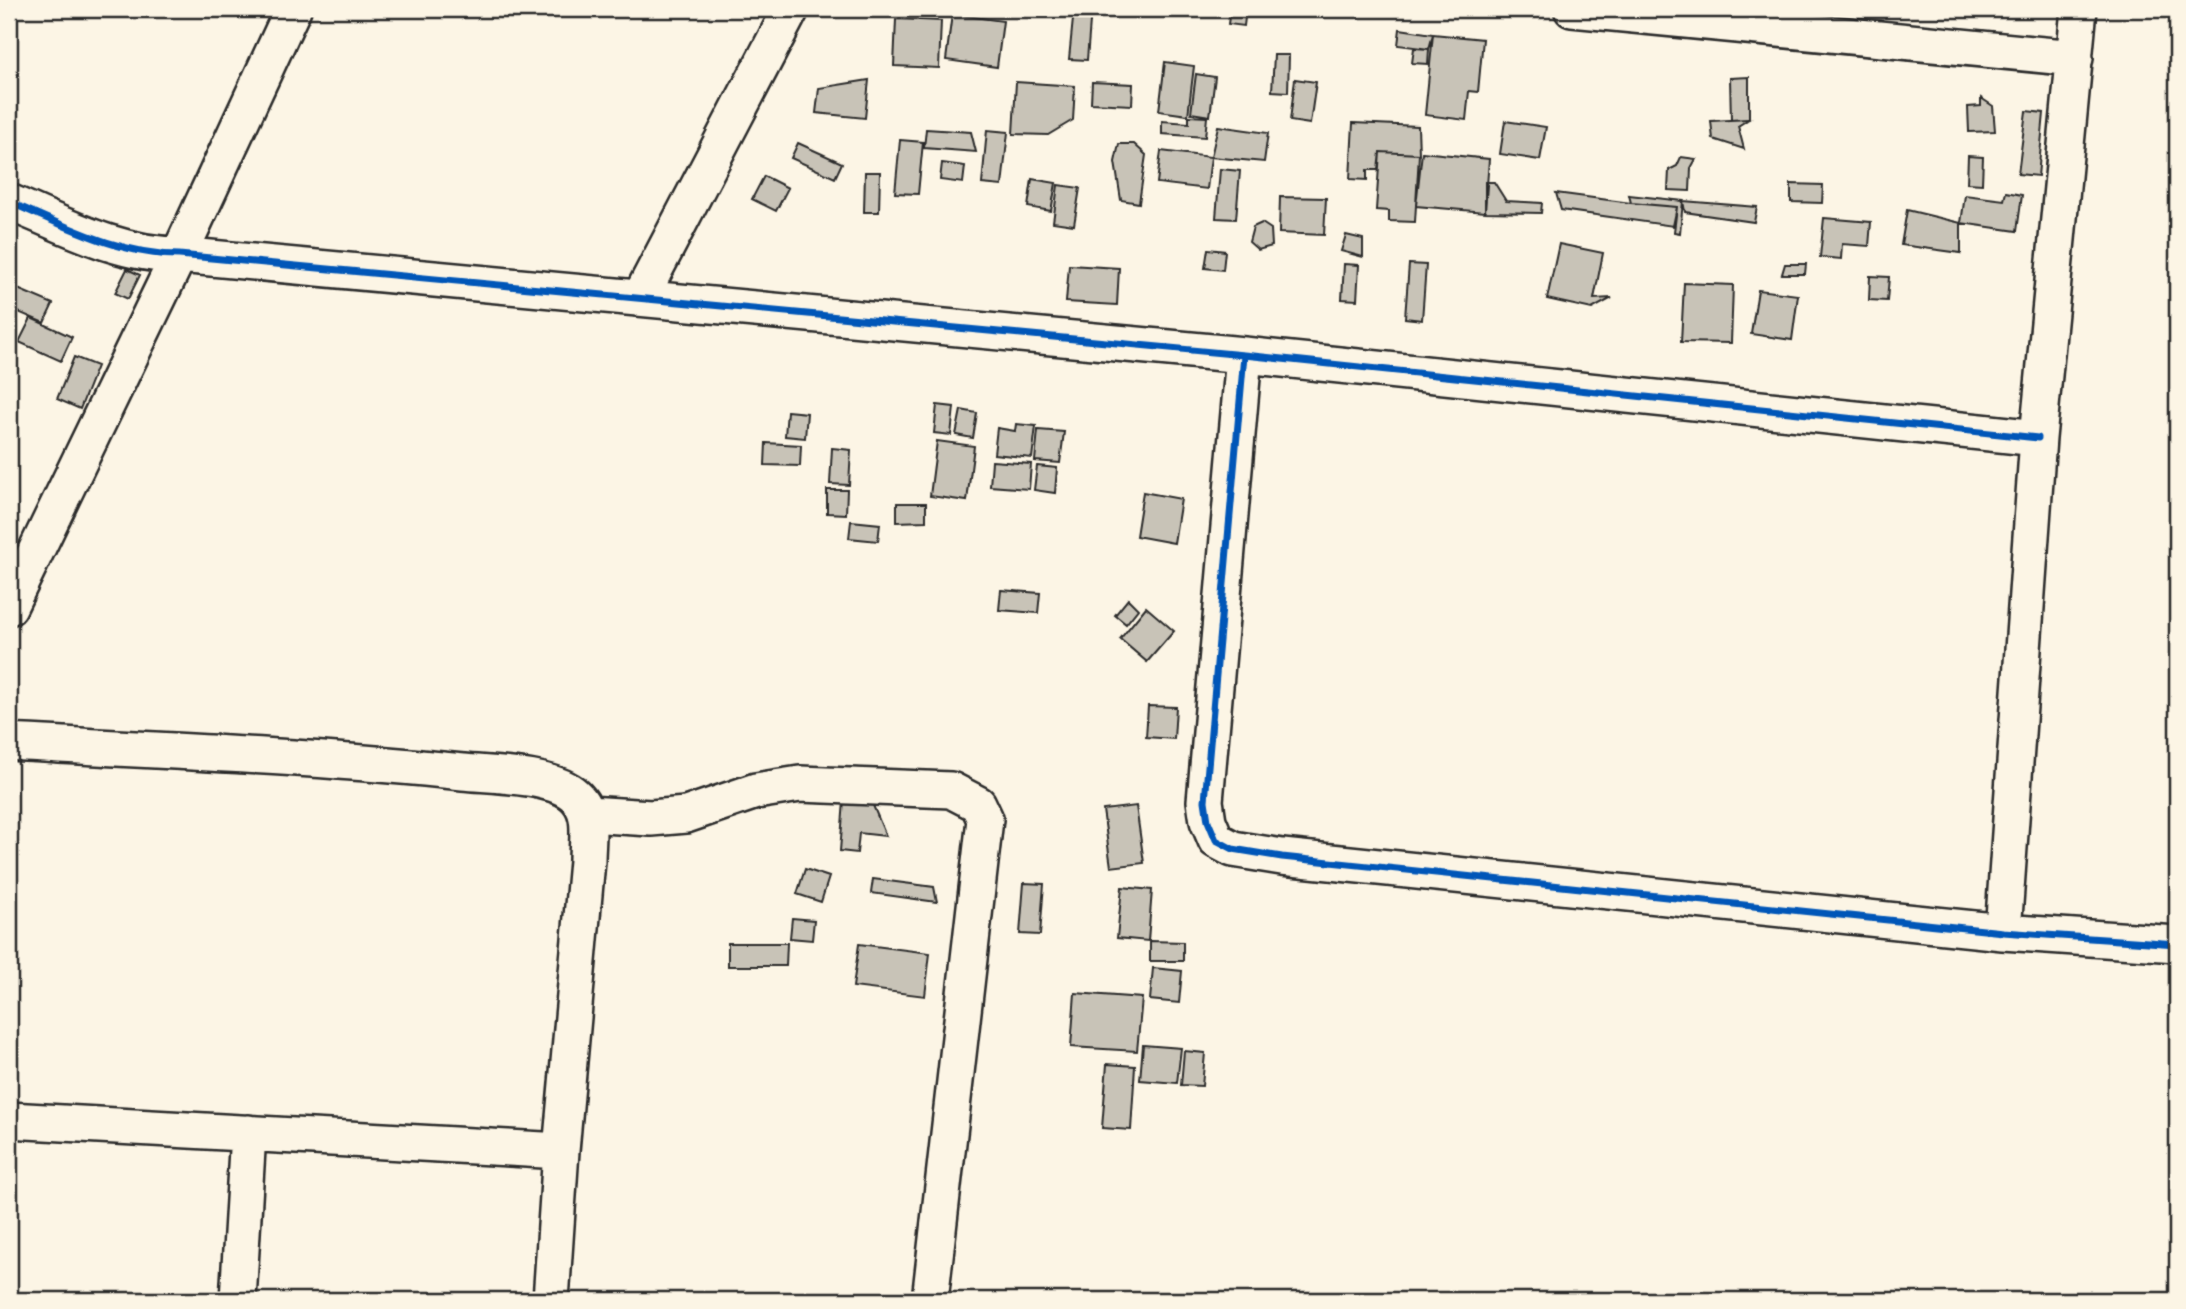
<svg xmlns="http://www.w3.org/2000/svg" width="2186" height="1309" viewBox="0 0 2186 1309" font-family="Mali,sans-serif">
<rect width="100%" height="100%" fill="#fcf5e5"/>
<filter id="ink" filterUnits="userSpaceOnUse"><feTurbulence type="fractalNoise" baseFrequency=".0143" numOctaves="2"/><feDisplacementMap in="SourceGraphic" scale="14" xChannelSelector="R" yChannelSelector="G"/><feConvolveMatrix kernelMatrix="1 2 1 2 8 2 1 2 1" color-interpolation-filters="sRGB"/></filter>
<g filter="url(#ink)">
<path fill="#c8c3b7" stroke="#2b2b2b" stroke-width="2" d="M1074,9H1091L1087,60L1069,59Z
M1230,9H1246L1244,26L1228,24Z
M952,14L1003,21L997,67L946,60Z
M896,19L941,21L939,68L894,66Z
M1400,29L1433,34L1429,49L1398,45Z
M1433,34L1483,39L1478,92L1469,91L1466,120L1425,115Z
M1414,48L1429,49L1428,64L1412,63Z
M1274,55H1289L1288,92L1272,91Z
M1165,62L1194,66L1188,115L1159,111Z
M1196,74L1215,77L1210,116L1191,113Z
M1749,77V119L1731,120L1730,78Z
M1295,79L1316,82L1310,124L1290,121Z
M869,80L865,118L816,113L819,88Z
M1016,82L1075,86L1073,120L1048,135L1013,134Z
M1092,82L1133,84L1132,105L1091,103Z
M1981,98L1993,106L1995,131L1969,132L1968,107L1981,106Z
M2026,111L2044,113L2038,176L2018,174Z
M1189,116L1207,117L1205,137L1162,134V121L1189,123Z
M1749,119L1738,126L1744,149L1713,139L1711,121Z
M1505,121L1546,127L1540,160L1500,154Z
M1353,123L1418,126L1419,154L1380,152L1378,170H1367V180L1350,179Z
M1218,126L1268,133L1264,162L1211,157Z
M926,129L971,132L976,152L924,148Z
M987,130L1008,132L1002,186L982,184Z
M900,140L923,142L918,194L895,193Z
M798,143L842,163L835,178L791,158Z
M1119,144H1134L1146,155L1139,203L1121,200L1115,162Z
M1161,151L1211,157L1207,189L1157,183Z
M1380,152L1419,154L1415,222L1389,221V211L1376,210Z
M1422,152L1489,159L1485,212L1416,206Z
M1968,156L1983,157L1982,184L1967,183Z
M1681,157L1696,159L1691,168L1690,191L1668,190L1669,170L1677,166Z
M942,163L965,166L963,183L940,180Z
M1220,169L1240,171L1236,219L1216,218Z
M865,172H880L879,212H864Z
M764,176L788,188L776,211L752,199Z
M1032,179L1056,183L1051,211L1028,207Z
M1485,182H1494L1506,201L1542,203L1541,213L1485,212Z
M1791,184L1823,185L1822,203L1791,202Z
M1058,185L1080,188L1074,225L1053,222Z
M2006,192L2022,195L2017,231L1961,223L1965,195L2004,200Z
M1556,193L1631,203L1677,207L1673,226L1561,210Z
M1629,195L1683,201L1680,233L1674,232L1677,207L1631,203Z
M1280,197L1326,198L1324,235L1279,233Z
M1683,201L1757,207L1754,222L1685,212Z
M1907,210L1961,223V253L1901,245Z
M1824,218L1871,222L1869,246L1842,244L1841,259L1820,257Z
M1262,223L1271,229L1272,246L1258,250L1249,242L1253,227Z
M1346,235L1363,239V257L1341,251Z
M1559,244L1603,253L1594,299L1612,298L1592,309L1547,299Z
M1208,249L1225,251L1223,270L1205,268Z
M1344,264L1359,265L1357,300L1342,299Z
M1409,264L1426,265L1422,320L1405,318Z
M1785,264H1806L1805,274H1782Z
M1069,265L1119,268L1117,305L1066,302Z
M127,269L140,275L128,299L115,293Z
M1870,276L1889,277L1887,301L1869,300Z
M1684,283L1733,285L1731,343L1681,342Z
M13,287L53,304L44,323L9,308Z
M1758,290L1798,295L1792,340L1751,334Z
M31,318L72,337L61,361L19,342Z
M74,357L97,366L80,409L57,399Z
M937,405L954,407L951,435L934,433Z
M961,410L977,413L973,438L956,435Z
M787,411L807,413L805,438L785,436Z
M1016,424L1036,426L1032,458L994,454L997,428L1015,431Z
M1038,430L1064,432L1060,463L1035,461Z
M937,441L974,446L967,501L930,496Z
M766,443L801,445L800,466L765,465Z
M832,448L851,450L849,485L830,484Z
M992,461L1031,464L1029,489L990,486Z
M1037,466L1057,468L1055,493L1034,490Z
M827,490H847L846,514L827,513Z
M1143,492L1181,499L1174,543L1136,536Z
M897,503H926V521L897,522Z
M851,521L880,524L878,541L849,538Z
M1001,590L1040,593L1038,613L999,610Z
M1128,599L1138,609L1126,624L1115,615Z
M1146,607L1174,631L1147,662L1120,639Z
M1148,706L1176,707L1174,739L1146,737Z
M844,801L872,803L886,836L859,833L857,853L840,851Z
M1136,806L1144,863L1111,867L1103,810Z
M805,869L829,877L821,902L797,894Z
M873,879L934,887L937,902L871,893Z
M1024,883L1044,884L1040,935L1020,934Z
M1122,887L1152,890L1148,941L1117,938Z
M792,918L814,920L812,940L790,938Z
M1150,941L1183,942V961H1150Z
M728,943H787L786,966H728Z
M859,944L930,953L925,996L853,987Z
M1153,968L1182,971L1179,1003L1150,1000Z
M1075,993L1142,998L1137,1051L1071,1047Z
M1143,1045L1181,1048L1177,1083L1140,1080Z
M1184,1051L1205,1053L1202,1086L1181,1085Z
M1107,1064L1135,1066L1131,1130L1102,1128Z"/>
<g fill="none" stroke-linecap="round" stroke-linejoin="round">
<defs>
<path id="street" d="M1572,9L2075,58
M9,202C64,225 119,255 179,255L1244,355L2038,438
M640,298L791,9
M1244,355L1205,801L1208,821L1216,840L1233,849L1282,857L2003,932L2177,944
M9,607L179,255L293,9
M9,742C160,751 312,756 463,772C493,775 548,775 572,793C594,810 587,836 587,861L561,1151L551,1300
M588,814L651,818L686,815L756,791L800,784L951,790L978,804L985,819L930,1300
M2003,932L2038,438L2079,9
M9,1120L561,1151
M238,1300L248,1133"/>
</defs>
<use href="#street" stroke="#2b2b2b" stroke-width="40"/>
<use href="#street" stroke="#fcf5e5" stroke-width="35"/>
<defs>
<path id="cycleway" d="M9,202C64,225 119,255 179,255L1244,355L2038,438
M1244,355L1205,801L1208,821L1216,840L1233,849L1282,857L2003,932L2177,944"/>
</defs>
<use href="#cycleway" stroke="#fcf5e5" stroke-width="11"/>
<use href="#cycleway" stroke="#0057b8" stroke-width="7"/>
</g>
</g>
<rect width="2186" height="1309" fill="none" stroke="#fcf5e5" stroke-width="35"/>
<rect x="18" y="18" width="2151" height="1274" fill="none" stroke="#2b2b2b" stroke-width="2.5" filter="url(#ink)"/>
</svg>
